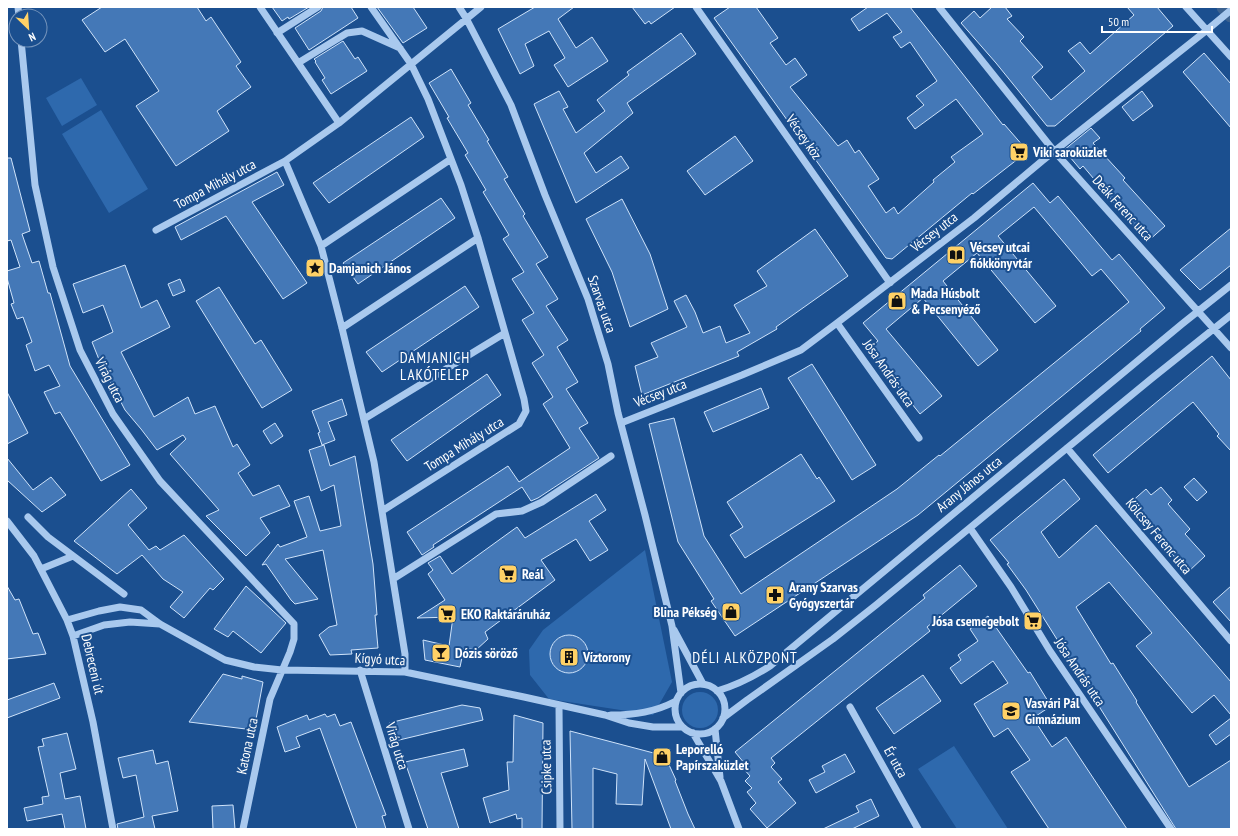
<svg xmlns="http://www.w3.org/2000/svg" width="1238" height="836" viewBox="0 0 1238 836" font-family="'PT Sans Narrow',sans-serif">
<rect width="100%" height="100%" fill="#1b4f8f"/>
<path fill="#2e69ad" d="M81,78L97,105L62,126L46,98Z
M101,110L148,189L109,213L62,134Z
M645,550L672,682L653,715L549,699L530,675L529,650L543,630Z
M682 710a18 18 0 1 1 36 0a18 18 0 1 1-36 0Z
M954,746L1008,829H957L918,769Z"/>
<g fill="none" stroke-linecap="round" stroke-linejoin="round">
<path stroke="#3c6290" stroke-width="15" d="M1224,7L1231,15"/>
</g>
<path fill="#4478b7" stroke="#cfe3fa" d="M102,7H197L206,21L211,17L241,62L236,66L251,87L217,111L229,131L176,166L136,106L159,91L125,39L105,52L82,20Z
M272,7H309L289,19L288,17L282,21Z
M323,7H351L358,18L309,50L295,28L321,11Z
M377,7H413L427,28L403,43Z
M535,7H574L558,19L576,48L592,37L608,61L568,87L554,65L565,58L549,31L525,44L534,66L520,74L498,29Z
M632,7H675L651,24L649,21L645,24Z
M730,7H756L778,38L770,43L786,65L795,58L807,75L790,87L838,146L847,140L855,153L859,150L879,179L868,186L886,213L894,207L898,214L934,182L933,180L955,162L951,157L983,134L956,99L915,129L907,118L924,105L916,96L937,81L910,42L901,48L893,37L902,32L887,13L859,31L851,19L868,7H910L1003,125L1004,124L1024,147L1023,155L973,194L972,193L892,259L886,258L714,18Z
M992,7H1005L1012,16L1007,19L1024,37L1020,41L1043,67L1032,77L1051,100L1085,71L1068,51L1080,42L1090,54L1134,15L1127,7H1157L1173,26L1055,126H1047L996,63L961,23L974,11L980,18Z
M681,33L696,54L627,103L633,113L584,153L596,173L621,156L629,168L576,203L534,104L559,91L568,107L563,109L576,133L605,111L597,100L629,75L627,72Z
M343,41L355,59L358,57L367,71L331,94L322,80L325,78L315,62L316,61L314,59Z
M1204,53L1231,84V128L1183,72Z
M451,69L471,103L468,105L489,140L487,141L508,177L504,179L525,214L523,216L548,257L536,264L558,299L546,306L568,340L557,347L578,382L566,389L588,423L579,428L599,458L538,498L531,501L522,487L433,545L434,547L422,555L407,532L508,466L519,482L570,448L543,404L553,397L532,363L544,355L522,320L534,313L512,279L524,272L503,239L509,235L483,192L486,190L465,155L468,153L447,118L449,117L429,83Z
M1142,91L1153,106L1133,121L1122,107Z
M411,117L424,137L329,203L313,183Z
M1091,128L1100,138L1093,143L1125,178L1123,180L1165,226L1147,242L1083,166L1080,169L1064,150Z
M735,136L753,161L705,195L687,171Z
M7,158H11L30,231L22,234L32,263L39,261L48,293H50L70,366L130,465L101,481L60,412L55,414L44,392L60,386L49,365L35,371L26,345L32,342L23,317L17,319L11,304L14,303L7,278V271L20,267L11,240L7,241Z
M277,172L284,185L252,202L307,283L283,299L226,216L181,240L175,227Z
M1033,183L1050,203L1058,196L1112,260L1119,254L1165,308L1140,329L1141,331L918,515L735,636L711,601L714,599L678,542L649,424L674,418L704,536L741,594L897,489L939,455L940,456L1129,302L1101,269L1092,276L1034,207L998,236L1056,306L1035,323L977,253L943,281L998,350L978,366L923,298L886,329L942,396L920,414L868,349L878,341L863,323Z
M441,198L455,218L358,284L343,263Z
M622,199L650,254L668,309L630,327L612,272L586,219Z
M1231,228V265L1200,290L1180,270Z
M815,229L848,276L776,327L777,329L737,352L739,356L642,395L635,366L658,357L651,343L687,327L674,301L686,295L695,312L703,333L720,326L726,343L750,333L734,305L767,286L757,271Z
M125,265L141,308L157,300L170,327L121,352L154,417L188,397L195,414L215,406L233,447L237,444L250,465L238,473L253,496L279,485L290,506L260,518L270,533L246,556L206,516L219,510L170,454L186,439L183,435L157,450L141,429L125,410L100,362L92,342L113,332L103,305L83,313L73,284Z
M180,279L185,291L173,296L168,284Z
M465,286L479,307L382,372L366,352Z
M219,287L255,344L261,340L292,390L262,408L196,301Z
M1212,356L1231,380V451L1217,436L1219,434L1193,402L1108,473L1093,455Z
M812,364L876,465L852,480L788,378Z
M487,374L501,395L407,461L391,440Z
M761,388L769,408L713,432L704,412Z
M7,392L28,433L7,444Z
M342,399L347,415L328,422L335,440L322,445L318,433L320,432L312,411Z
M275,423L283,436L271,444L263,431Z
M324,445L330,466L355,456L373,564L377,615H375L378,648L351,650L352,654L330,655L319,635L329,627L337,625L323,550L285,559L318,599L295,604L291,600L266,564L262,565L278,544L280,547L307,537L294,501L309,496L320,531L341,526L334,485L321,491L309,450Z
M801,454L817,479L819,477L835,501L745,558L730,535L743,527L727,502Z
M7,458L33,490L51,477L66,495L42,512L7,480Z
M1194,478L1207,492L1197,501L1184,487Z
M1064,479L1080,499L1041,532L1059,558L1096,525L1231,682V715L1214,695L1192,713L1136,646L1152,633L1109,582L1076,607L1111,664L1113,663L1137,701L1136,702L1189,787L1231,760V829H1176L1026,590L1007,564L1009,563L990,540Z
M1161,487L1172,500L1168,504L1190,529L1185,534L1205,556L1188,572L1171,553L1172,552L1130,503L1146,489L1151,495Z
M131,489L147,508L128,525L149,550L156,546L160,550L184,535L224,579L213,590L210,588L184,618L170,607L183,592L163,579L142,555L117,574L74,541Z
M596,494L606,510L589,521L608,550L590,561L576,539L541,560L555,580L485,632L488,639L476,650L464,648L460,667L425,660L423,640L449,646L453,617L417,618L445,600L428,574L433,570L428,563L440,556L452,574L517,527L525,538Z
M960,565L977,586L927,627L930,631L867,681L771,758L775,763L771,767L782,779L778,782L796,803L767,828L750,809L756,803L747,792L752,788L745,781L750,776L742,767L745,764L735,752L925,598L923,595Z
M7,586L15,600L19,599L33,634L38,633L46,654L7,659Z
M246,586L286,623L261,653L233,631L228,637L214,629Z
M1231,586V622L1213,602Z
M988,616L1028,673L1030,672L1051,706L1033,718L1052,747L1066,737L1127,829H1049L1011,772L1030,760L1008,728L994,737L974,704L1008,683L993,661L961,684L950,668L961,660L958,655L978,641L970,629Z
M550 654a19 19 0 1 1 38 0a19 19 0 1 1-38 0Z
M223,674L242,679V676L263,682L254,730L189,722Z
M923,675L941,701L894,734L876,708Z
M54,683L60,698L7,718V700Z
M462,705L480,708L483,720L395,741L389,723Z
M325,714L327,717L335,714L340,726L351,722L386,815L382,816L386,829H357L320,728L296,737L300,747L285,752L277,727L307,715L309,720Z
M514,715L543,723L542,829H522V818L517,819L516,814L490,823L483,798L509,790L507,762H513Z
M1231,718V734L1216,745L1209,735Z
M570,731L665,756L676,780L675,781L688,814L695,829H671L645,759L642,805L616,804L617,774L593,768V829H572Z
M67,733L76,769L60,773L65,799L80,796L86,829H65L62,814L27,821L24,808L43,804L42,797L49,796L38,747L44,746L42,739Z
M464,749L468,766L441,773L459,829H428L405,762Z
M153,750L156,764L168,761L178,811L152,816L155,829H118L117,824L144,817L136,775L123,778L118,758Z
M845,754L855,772L816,793L809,780L825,772L822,766Z
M871,799L879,816L852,829H823L859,812L856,806Z
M233,805L235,829H213L212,806Z"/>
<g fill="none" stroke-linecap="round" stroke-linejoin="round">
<path stroke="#a9c9ee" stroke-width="7" d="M18,7L19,16
M260,7L339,123
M371,7L411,64L428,99L461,185L478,238L524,399L526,411L519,424L382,511
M459,7L466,18L511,105L545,195L588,299L608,364L618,413L645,515L672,626L681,693
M696,7L890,283
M939,7L1054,151L1231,348
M1186,7L1231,57
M277,33L318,7
M21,40L35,185L53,267L80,350L113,414L160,481L294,624V639L290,652L270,699L243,829
M298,63L347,33L362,31L400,48
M285,161L321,246L342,328L374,462L405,654V672
M156,230L285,161L339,123L481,7
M321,246L451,159
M837,323L919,438
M342,328L478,238
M364,419L505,333
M621,423L742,375L801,350L837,323L974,218L1042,161L1207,30L1231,10
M1067,448L1231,641
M28,517L48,537L124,594
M7,521L34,556L67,620L73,636L93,722L113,829
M970,528L1011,587L1050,651L1171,829
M41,569L73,556
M393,579L496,514L522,511L542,502L611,456
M67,620L99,611L120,607L141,610L160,624L225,660L254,667L282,670L405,672L524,697L605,715L629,723L653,727H682
M674,630L703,684
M73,636L104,625L130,622L160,624
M360,670L409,829
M675 709a25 25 0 1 1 50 0a25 25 0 1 1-50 0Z
M717,691C737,685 753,677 770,666L1182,324L1231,285
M559,705L560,829
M850,707L918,829
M611,715C635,715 655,712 676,701
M723,718L747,700L833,639L876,605L1151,379L1231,315
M715,729L720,777
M693,733L721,781L739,829"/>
</g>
<defs>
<symbol id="supermarket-square" viewBox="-11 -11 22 22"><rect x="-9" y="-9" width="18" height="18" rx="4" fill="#ffd166" stroke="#1b4f8f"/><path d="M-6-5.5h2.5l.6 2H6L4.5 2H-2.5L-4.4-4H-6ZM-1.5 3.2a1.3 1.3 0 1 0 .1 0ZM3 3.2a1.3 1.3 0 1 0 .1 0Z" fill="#111"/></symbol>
<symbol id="library-square" viewBox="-11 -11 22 22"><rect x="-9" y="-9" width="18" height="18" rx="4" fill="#ffd166" stroke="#1b4f8f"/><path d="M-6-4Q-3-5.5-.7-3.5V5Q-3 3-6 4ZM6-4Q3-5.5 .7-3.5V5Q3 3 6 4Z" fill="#111"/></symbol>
<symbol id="sight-square" viewBox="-11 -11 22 22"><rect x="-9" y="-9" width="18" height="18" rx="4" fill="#ffd166" stroke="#1b4f8f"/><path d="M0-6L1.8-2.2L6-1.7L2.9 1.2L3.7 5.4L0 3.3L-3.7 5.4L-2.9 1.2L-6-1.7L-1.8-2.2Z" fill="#111"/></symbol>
<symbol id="shop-square" viewBox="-11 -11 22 22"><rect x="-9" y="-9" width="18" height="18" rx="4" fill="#ffd166" stroke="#1b4f8f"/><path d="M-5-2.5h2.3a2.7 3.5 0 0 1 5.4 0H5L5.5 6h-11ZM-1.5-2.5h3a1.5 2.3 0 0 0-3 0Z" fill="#111"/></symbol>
<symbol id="pharmacy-square" viewBox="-11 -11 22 22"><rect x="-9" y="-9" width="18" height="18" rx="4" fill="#ffd166" stroke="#1b4f8f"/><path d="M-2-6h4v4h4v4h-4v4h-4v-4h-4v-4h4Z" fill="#111"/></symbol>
<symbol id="bar-square" viewBox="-11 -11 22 22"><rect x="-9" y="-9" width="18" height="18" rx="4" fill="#ffd166" stroke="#1b4f8f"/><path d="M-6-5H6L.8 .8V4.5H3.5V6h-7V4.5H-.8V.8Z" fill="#111"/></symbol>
<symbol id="building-square" viewBox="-11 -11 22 22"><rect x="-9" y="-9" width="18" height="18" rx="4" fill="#ffd166" stroke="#1b4f8f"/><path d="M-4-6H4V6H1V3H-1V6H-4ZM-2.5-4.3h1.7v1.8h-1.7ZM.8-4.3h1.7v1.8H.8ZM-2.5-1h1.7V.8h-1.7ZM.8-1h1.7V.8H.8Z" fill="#111"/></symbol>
<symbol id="school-square" viewBox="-11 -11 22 22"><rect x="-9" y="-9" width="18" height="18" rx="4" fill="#ffd166" stroke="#1b4f8f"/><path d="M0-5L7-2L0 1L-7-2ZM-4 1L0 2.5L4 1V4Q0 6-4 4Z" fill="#111"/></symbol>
</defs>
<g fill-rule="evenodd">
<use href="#supermarket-square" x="1008" y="141" width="22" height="22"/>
<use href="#library-square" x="945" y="244" width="22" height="22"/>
<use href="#sight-square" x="304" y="257" width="22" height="22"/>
<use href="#shop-square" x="886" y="290" width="22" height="22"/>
<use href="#supermarket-square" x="497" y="563" width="22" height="22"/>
<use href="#pharmacy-square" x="764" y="584" width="22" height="22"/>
<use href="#shop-square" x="720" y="601" width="22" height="22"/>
<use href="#supermarket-square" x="436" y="603" width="22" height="22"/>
<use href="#supermarket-square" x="1022" y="610" width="22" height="22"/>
<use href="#bar-square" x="430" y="642" width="22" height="22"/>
<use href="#building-square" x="558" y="646" width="22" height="22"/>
<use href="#school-square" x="1000" y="700" width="22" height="22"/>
<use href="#shop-square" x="651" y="746" width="22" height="22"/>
</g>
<g text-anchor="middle" stroke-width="4" stroke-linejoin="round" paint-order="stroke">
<g font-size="14" fill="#fff" stroke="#1b4f8f">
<text transform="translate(804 137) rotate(55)" y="5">Vécsey köz</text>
<text transform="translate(215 184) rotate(-28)" y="5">Tompa Mihály utca</text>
<text transform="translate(1123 208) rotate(48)" y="5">Deák Ferenc utca</text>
<text transform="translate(934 232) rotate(-38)" y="5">Vécsey utca</text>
<text transform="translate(602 304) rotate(71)" y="5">Szarvas utca</text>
<text transform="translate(889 373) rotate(55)" y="5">Jósa András utca</text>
<text transform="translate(110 380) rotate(63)" y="5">Virág utca</text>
<text transform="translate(660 393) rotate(-21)" y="5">Vécsey utca</text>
<text transform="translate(464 444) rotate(-32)" y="5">Tompa Mihály utca</text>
<text transform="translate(969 484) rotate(-39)" y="5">Arany János utca</text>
<text transform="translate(1159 536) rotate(50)" y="5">Kölcsey Ferenc utca</text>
<text transform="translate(380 659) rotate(3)" y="5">Kígyó utca</text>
<text transform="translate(93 664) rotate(77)" y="5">Debreceni út</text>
<text transform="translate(1080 672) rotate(56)" y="5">Jósa András utca</text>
<text transform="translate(247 746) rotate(-78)" y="5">Katona utca</text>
<text transform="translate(397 746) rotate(73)" y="5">Virág utca</text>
<text transform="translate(896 762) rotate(61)" y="5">Ér utca</text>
<text transform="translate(546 767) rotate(-91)" y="5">Csipke utca</text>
</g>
<g font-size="14" font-weight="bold" fill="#fff" stroke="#1b4f8f" text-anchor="start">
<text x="1033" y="157">Viki saroküzlet</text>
<text x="970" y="252">Vécsey utcai<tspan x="970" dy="16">fiókkönyvtár</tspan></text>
<text x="329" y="273">Damjanich János</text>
<text x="911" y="298">Mada Húsbolt<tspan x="911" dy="16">&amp; Pecsenyéző</tspan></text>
<text x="522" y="579">Reál</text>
<text x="789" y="592">Arany Szarvas<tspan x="789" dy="16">Gyógyszertár</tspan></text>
<text x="717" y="617" text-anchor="end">Blina Pékség</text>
<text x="461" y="619">EKO Raktáráruház</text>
<text x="1019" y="626" text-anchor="end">Jósa csemegebolt</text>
<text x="455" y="658">Dózis söröző</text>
<text x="583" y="662">Víztorony</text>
<text x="1025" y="708">Vasvári Pál<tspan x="1025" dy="16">Gimnázium</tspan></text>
<text x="676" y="754">Leporelló<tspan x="676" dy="16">Papírszaküzlet</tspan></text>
</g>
<g font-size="15" letter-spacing="1" fill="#fff" stroke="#1b4f8f">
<text x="435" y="363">DAMJANICH<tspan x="435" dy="17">LAKÓTELEP</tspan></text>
<text x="745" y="663">DÉLI ALKÖZPONT</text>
</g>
</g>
<rect width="1238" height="836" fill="none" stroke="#ffffff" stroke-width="16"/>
<g transform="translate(28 28) rotate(155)"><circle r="19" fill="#1b4f8f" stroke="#7695bc"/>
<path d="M0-3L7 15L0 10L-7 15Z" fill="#ffd166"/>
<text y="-6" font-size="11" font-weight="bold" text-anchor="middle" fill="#ffffff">N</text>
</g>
<path d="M1102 26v6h110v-6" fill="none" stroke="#ffffff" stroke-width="2"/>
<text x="1108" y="26" font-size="12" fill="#ffffff" stroke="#1b4f8f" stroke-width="3" paint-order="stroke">50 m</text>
</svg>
